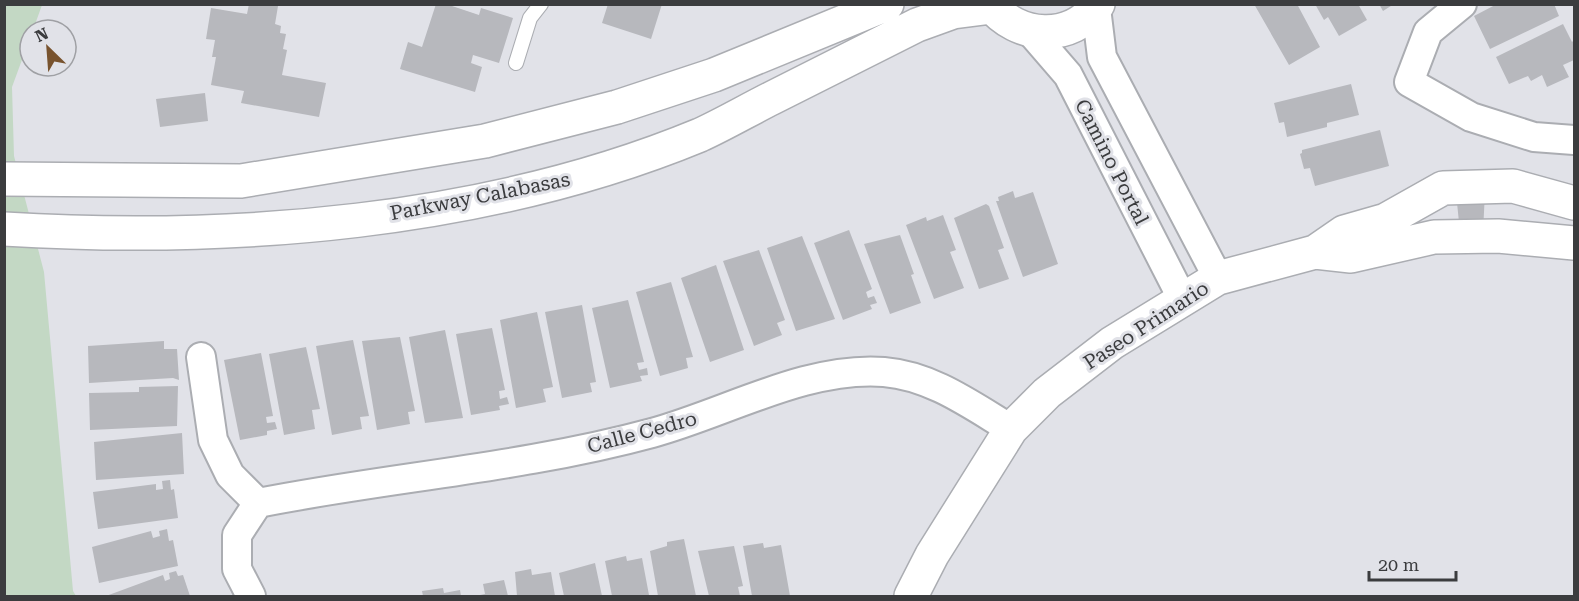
<svg xmlns="http://www.w3.org/2000/svg" width="1579" height="601" viewBox="0 0 1579 601" font-family="'Roboto Serif',serif">
<rect width="100%" height="100%" fill="#e1e2e8"/>
<path fill="#c3d8c4" d="M4,5H42L33,30H30V38L12,87L14,156L44,272L73,591L76,596H5Z"/>
<path fill="#b7b8bd" d="M249,4L278,6L275,24L281,26L280,33L286,34L283,49L287,50L282,75L326,83L319,117L241,103L244,91L211,85L216,57H212L215,40L206,39L211,8L247,14Z
M436,4H446L479,15L481,8L513,18L499,63L473,55L471,63L482,67L475,92L400,69L408,42L422,47Z
M608,4H662L651,39L602,23Z
M1254,4H1297L1320,47L1289,65Z
M1315,4H1358L1367,20L1339,36L1328,17L1324,20Z
M1379,4H1394L1383,11Z
M1497,4H1554L1559,16L1490,49L1474,16Z
M1563,24L1572,42L1574,40V60L1563,65L1569,77L1547,87L1542,75L1531,81L1528,76L1509,84L1496,57Z
M1351,84L1359,115L1327,123V127L1287,137L1284,122L1279,123L1274,103Z
M205,93L208,121L160,127L156,99Z
M1380,130L1389,166L1315,186L1310,168L1304,169L1300,154L1302,153V150Z
M1013,191L1015,198L1033,192L1058,264L1023,277L996,201H999L998,197Z
M1485,192L1483,232H1460L1456,193Z
M986,204L989,206L1004,248L998,250L1009,279L979,289L954,218Z
M943,215L956,250L950,252L964,288L934,299L906,225L926,217L927,221Z
M849,230L872,289L866,292L868,298L874,296L877,303L870,305L872,309L843,320L814,243Z
M900,235L914,274L911,275L921,303L890,314L864,244Z
M802,236L835,319L796,331L767,248Z
M759,250L785,320L777,323L782,335L754,346L723,261Z
M716,265L744,350L710,362L681,278Z
M671,282L693,357L686,358L688,368L660,376L636,292Z
M628,300L644,362L637,363L639,370L647,368L648,375L640,376L642,381L610,388L592,308Z
M582,305L596,382L590,383L592,392L562,398L545,312Z
M537,312L553,387L543,389L546,402L516,408L500,320Z
M492,328L505,390L499,391L500,399L507,397L509,404L499,406L500,410L471,415L456,334Z
M445,330L463,418L425,423L409,337Z
M400,337L415,411L408,412L410,424L377,430L362,341Z
M353,340L369,416L360,417L362,429L332,435L316,346Z
M164,341V349H177L179,380L173,378L89,383L88,346Z
M306,347L320,409L312,410L315,429L284,435L269,354Z
M261,353L273,416L266,417L267,423L275,422L277,429L267,431V435L240,440L224,360Z
M178,386L177,426L90,430L89,393L139,392V387Z
M182,433L184,474L96,480L94,442Z
M170,480L171,490L174,489L178,518L98,529L93,492L156,484V490L163,489L162,481Z
M167,529L169,541L173,540L178,566L99,583L92,547L151,531L153,538L160,536L159,531Z
M684,539L696,596H658L650,551L667,546V542Z
M763,543L764,548L781,545L790,596H752L743,546Z
M734,546L743,586L738,587L740,596H709L698,551Z
M626,556L627,561L642,558L649,595L612,596L605,561Z
M595,563L602,596H564L559,573Z
M531,569L532,575L551,572L555,596H517L515,572Z
M176,571L178,576L183,575L190,596H106L163,575L165,581L170,579L169,573Z
M504,580L508,596H475L485,594L483,584Z
M443,588L444,593L460,590L461,596H423L422,591Z"/>
<g fill="none" stroke-linecap="round" stroke-linejoin="round">
<defs>
<path id="service" d="M516,63L530,18L541,4"/>
<path id="minor" d="M1462,4L1428,32L1409,82L1471,117L1534,137L1574,140
M1096,8L1102,57L1218,278
M1030,31L1068,75L1183,300
M201,357L213,440L230,475L258,503
M258,503C389,477 523,468 652,433C726,413 806,366 884,372C932,376 971,405 1011,429
M251,596L237,569V535L258,503"/>
<path id="tertiary" d="M990,4C1017,39 1072,43 1098,4
M4,179L241,181L485,141L617,107L714,75L887,4
M4,229C232,243 487,223 700,135C724,124 748,110 772,98C820,74 869,49 917,25L953,12L992,7
M1315,252L1351,256L1434,237L1498,236L1574,243
M911,596L932,555L1011,429L1047,393L1112,343L1218,278L1315,252L1344,232L1386,220L1443,188L1513,186L1574,203"/>
</defs>
<use href="#service" stroke="#abadb2" stroke-width="16"/>
<use href="#minor" stroke="#abadb2" stroke-width="32"/>
<use href="#tertiary" stroke="#abadb2" stroke-width="36"/>
<use href="#service" stroke="#fff" stroke-width="14"/>
<use href="#minor" stroke="#fff" stroke-width="28"/>
<use href="#tertiary" stroke="#fff" stroke-width="33"/>
</g>
<g text-anchor="middle" stroke-width="6" stroke-linejoin="round" paint-order="stroke">
<g font-size="20" fill="#3b3c3e" stroke="#e1e2e8">
<text transform="translate(1112 162) rotate(63)" y="7">Camino Portal</text>
<text transform="translate(480 196) rotate(-11)" y="7">Parkway Calabasas</text>
<text transform="translate(1146 325) rotate(-33)" y="7">Paseo Primario</text>
<text transform="translate(642 432) rotate(-15)" y="7">Calle Cedro</text>
</g>
</g>
<rect width="1579" height="601" fill="none" stroke="#3b3c3e" stroke-width="12"/>
<g transform="translate(48 48) rotate(335)"><circle r="28" fill="#e1e2e8" stroke="#9fa0a4" stroke-width="1.5"/>
<path d="M0-4.5L10 22L0 15L-10 22Z" fill="#78532e"/>
<text y="-9" font-size="16" font-weight="bold" text-anchor="middle" fill="#3b3c3e">N</text>
</g>
<path d="M1369 571v9h87v-9" fill="none" stroke="#3b3c3e" stroke-width="3"/>
<text x="1378" y="571" font-size="18" fill="#3b3c3e" stroke="#e1e2e8" stroke-width="4.5" paint-order="stroke">20 m</text>
</svg>
